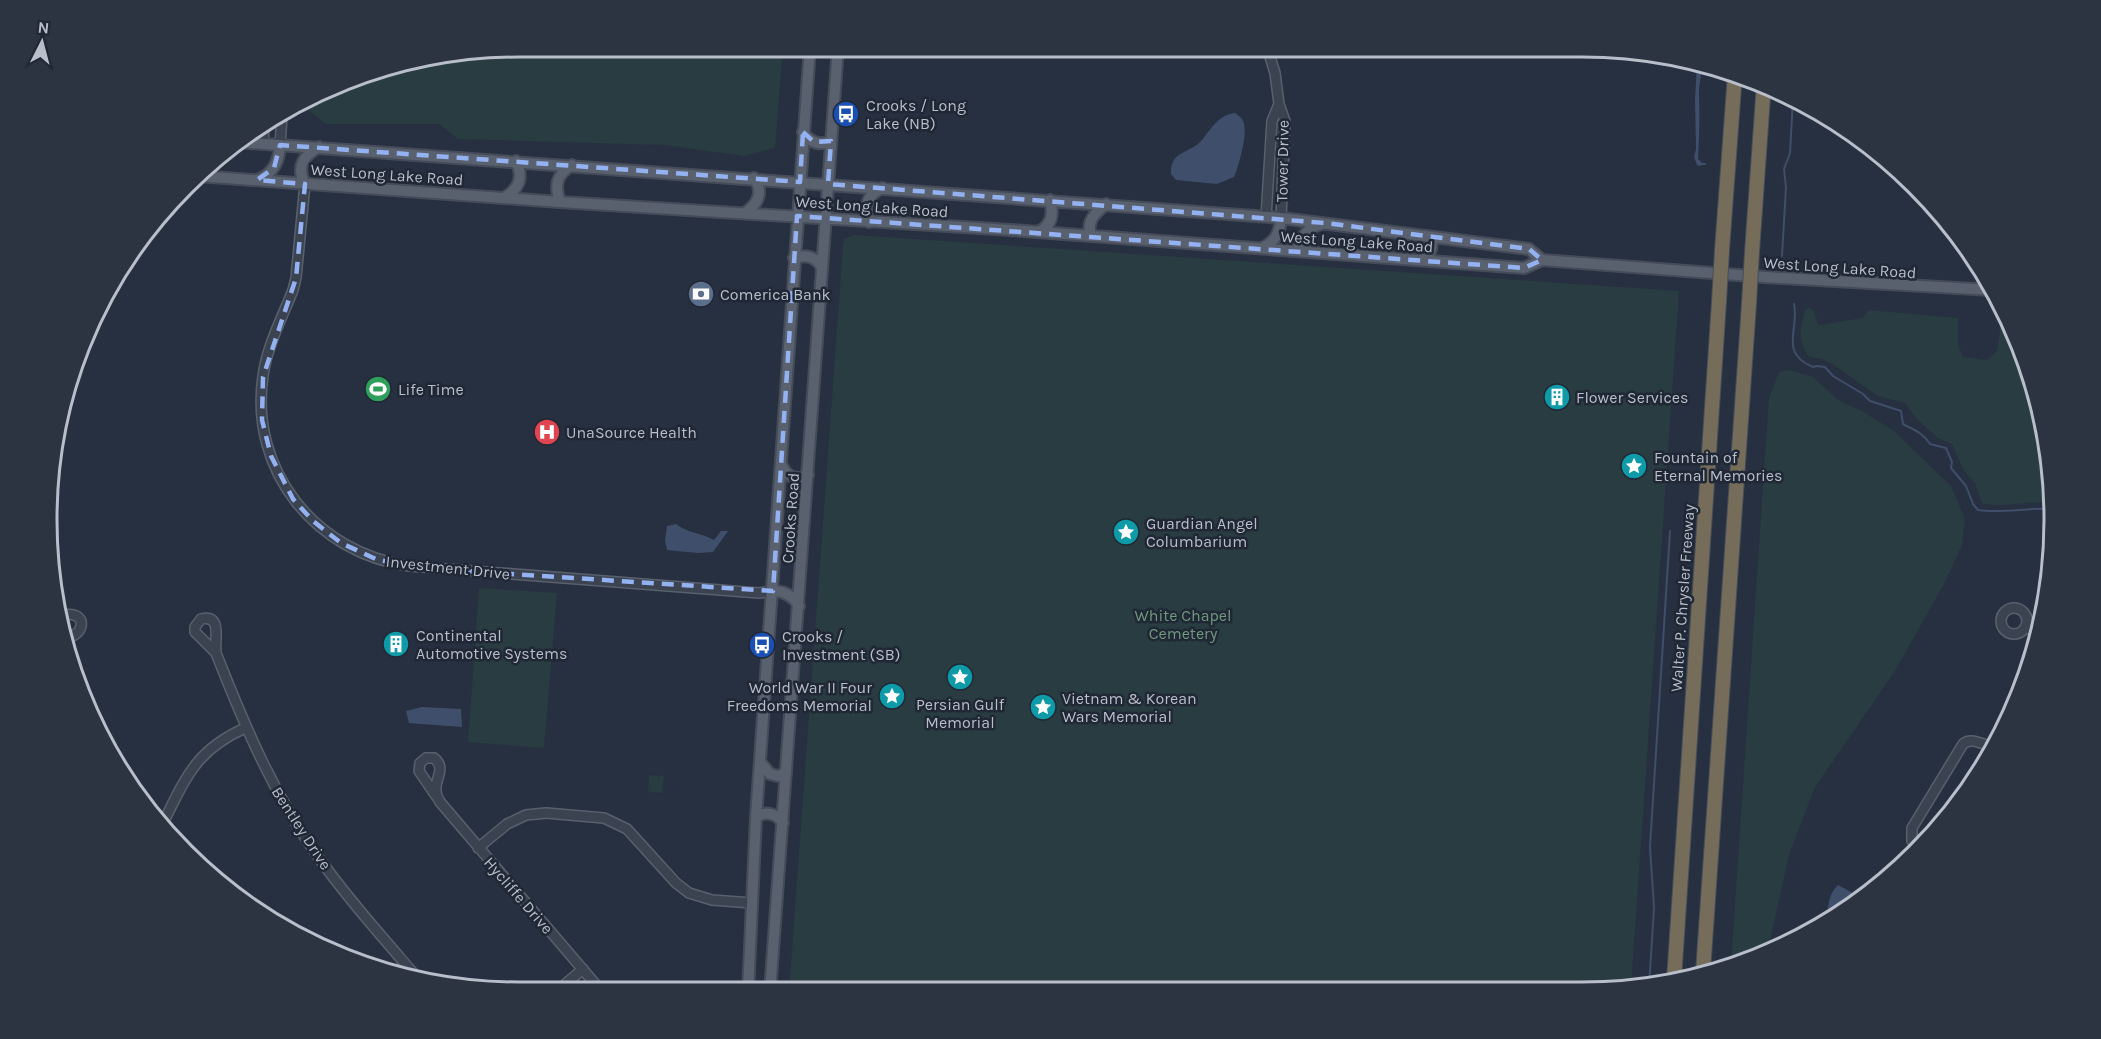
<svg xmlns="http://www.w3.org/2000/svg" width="2101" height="1039" viewBox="0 0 2101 1039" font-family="Karla,sans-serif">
<rect width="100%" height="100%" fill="#273040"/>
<path fill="#293c41" d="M519,47H783L775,148L744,156L665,145L458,139L439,124H326L304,107L367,72Z
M1278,120L1281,121L1276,199L1274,201Z
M855,235L1679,291L1631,988L789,992L843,246L844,239Z
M1810,308L1814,312L1819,325L1863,318L1868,310L1958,318V344L1963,357L1987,360L1997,351L2001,324L2009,320L2017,335L2015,351L2019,362H2026L2045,428L2053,504C2029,499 2006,509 1982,503L1975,483L1964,471L1952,444L1938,438L1917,419L1905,403L1878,396L1834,365L1822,359L1809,357C1796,338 1801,329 1805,309Z
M1789,370L1813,377L1838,400L1862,411L1894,431L1951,486L1965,519L1962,545L1945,582L1895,671L1815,787L1789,855L1767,954L1731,965L1769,398L1779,372Z
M479,588L557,593L544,748L468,742Z
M649,775L664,776L662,793L648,792Z"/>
<path fill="#3f4e6a" d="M1697,63L1702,64C1702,75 1698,86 1699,97C1700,118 1699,139 1698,159L1702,163L1701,166L1697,165L1694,157L1696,149L1695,100Z
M1235,113C1239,116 1243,118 1244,124C1247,136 1239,166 1234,177L1217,184L1176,180L1171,174C1170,150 1190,154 1202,140C1211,129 1218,115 1235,113Z
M676,524C687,533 702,533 714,540L721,531H728L713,552L698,553L667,550L665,541L667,526Z
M422,707L461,709L462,727L409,723L406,711Z
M1838,885L1851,892L1858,901L1827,919C1828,907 1828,894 1838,885Z"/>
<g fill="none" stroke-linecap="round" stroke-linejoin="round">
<path stroke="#3f4e6a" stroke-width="2" d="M1701,164H1705
M1782,256L1786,187L1784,169L1790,153L1793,99
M1794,304C1800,328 1778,353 1813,367L1817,366L1825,367L1833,376L1863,394L1870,401L1901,411L1903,424C1914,430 1922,432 1930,444L1946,448L1952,462L1951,468L1966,486L1973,504L1978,510C2003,514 2028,507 2053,509
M1649,987L1654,908L1650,847L1670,531"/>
<defs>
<path id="minor" d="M1267,47L1275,73L1279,104L1285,121L1281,218
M263,144L264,127
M280,145L282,117
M305,184L296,278L293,290C282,318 267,346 263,376C249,471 316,553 409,566L759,593L773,591
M1266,217L1272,121L1279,104
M2001 621a13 13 0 1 1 26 0a13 13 0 1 1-26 0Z
M61,617C70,611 86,616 80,629C78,634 72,636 68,639
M2025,627L2039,633
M216,653L195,632V627L201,619C223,614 214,640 216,653C244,724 272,791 316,854C348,899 385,940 421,982
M436,796L419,771L420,763L426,758H434C450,771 427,783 440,802L602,992
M163,823C186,777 196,750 245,728
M1919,846L1912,841V828L1963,744C1971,737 1982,744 1992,747
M478,848L507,824L526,815L546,813L604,818L627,829L676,883L689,893L712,900L752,903
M556,992L583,969"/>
<path id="major" d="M803,132C810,143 820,146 831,141
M237,142L1281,218L1529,249L1542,260
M198,176L560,202L1011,230L1524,268L1542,260L1764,277L1992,290
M258,180C274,173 279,161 280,145
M305,184C296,167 303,156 319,147
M504,198C519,189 524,178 516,161
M560,202C554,185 557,174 572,165
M745,213C758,204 764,192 754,178
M869,222C864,206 867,194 883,188
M1038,232C1052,226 1054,214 1050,200
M1091,236C1086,221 1095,213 1106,204
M1262,248C1275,242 1280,233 1281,218
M1297,251C1300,238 1308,227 1322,224
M794,258C806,254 817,257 822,268
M1422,260C1431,254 1433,248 1431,237
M781,463C785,476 796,482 808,475
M773,591C784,591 793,596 799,606
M760,762L770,774L778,776L786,773
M756,817C766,811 776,813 783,823
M748,992L756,817L810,47
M770,992L838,47"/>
<path id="highway" d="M1722,250L1735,74
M1752,252L1764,83
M1703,972L1749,304
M1674,980L1719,302"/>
</defs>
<use href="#minor" stroke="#59606d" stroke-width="12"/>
<use href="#major" stroke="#454b59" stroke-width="14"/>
<use href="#highway" stroke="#464d5a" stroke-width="16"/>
<use href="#minor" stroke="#3b4250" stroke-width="9"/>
<use href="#major" stroke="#59616f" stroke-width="10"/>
<use href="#highway" stroke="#756c59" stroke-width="14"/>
<defs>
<path id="highway-bridge" d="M1719,302L1722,250
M1749,304L1752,252"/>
</defs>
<use href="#highway-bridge" stroke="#464d5a" stroke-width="16" stroke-linecap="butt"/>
<use href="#highway-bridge" stroke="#756c59" stroke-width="14"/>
</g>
<path fill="none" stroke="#94b2f2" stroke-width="4.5" stroke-dasharray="12 8" stroke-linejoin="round" d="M803,132L814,142L831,141L828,184L1325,223L1529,249L1542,260L1524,268L797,216L773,591L435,569L378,560L341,543L313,521L293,499L271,456L262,420L263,377L296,278L305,184L257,180L274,168L280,145L800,182Z"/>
<defs>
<symbol id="bus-disc" viewBox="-11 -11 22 22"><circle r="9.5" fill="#1a4fb4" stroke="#202735"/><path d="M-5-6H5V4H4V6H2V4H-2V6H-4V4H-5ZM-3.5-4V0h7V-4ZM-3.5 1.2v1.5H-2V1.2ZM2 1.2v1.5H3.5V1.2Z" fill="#fff"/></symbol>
<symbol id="bank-disc" viewBox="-11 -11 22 22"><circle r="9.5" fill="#5c6f8a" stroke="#202735"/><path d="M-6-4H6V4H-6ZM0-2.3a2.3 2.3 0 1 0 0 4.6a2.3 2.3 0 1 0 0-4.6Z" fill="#fff"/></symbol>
<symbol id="stadium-disc" viewBox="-11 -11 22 22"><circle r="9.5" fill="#2e9e5b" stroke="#202735"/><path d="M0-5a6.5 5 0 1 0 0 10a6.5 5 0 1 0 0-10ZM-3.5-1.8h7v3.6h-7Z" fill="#fff"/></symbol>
<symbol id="building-disc" viewBox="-11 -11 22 22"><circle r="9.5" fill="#0f9aa8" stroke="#202735"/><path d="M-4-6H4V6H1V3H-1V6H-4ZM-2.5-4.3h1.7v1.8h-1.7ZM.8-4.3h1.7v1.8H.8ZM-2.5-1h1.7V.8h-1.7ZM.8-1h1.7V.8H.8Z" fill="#fff"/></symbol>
<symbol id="hospital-disc" viewBox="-11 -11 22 22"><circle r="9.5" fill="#e0444e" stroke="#202735"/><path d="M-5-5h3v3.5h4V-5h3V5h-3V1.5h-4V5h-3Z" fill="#fff"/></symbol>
<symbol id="sight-disc" viewBox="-11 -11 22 22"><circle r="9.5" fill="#0f9aa8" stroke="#202735"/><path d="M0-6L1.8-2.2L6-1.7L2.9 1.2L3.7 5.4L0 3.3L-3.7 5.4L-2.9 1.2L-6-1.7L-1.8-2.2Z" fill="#fff"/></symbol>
</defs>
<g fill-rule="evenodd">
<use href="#bus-disc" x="831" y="99" width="30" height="30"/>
<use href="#bank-disc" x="686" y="279" width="30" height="30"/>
<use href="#stadium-disc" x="363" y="374" width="30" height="30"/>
<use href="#building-disc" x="1542" y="382" width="30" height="30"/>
<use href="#hospital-disc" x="532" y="417" width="30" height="30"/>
<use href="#sight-disc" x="1619" y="451" width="30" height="30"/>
<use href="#sight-disc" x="1111" y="517" width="30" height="30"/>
<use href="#building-disc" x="381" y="629" width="30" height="30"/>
<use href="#bus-disc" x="747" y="630" width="30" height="30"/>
<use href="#sight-disc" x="945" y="662" width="30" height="30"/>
<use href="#sight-disc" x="877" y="681" width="30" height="30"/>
<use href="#sight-disc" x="1028" y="692" width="30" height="30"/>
</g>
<g text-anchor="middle" stroke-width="5" stroke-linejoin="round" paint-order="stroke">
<g font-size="16" fill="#b8beca" stroke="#202735" text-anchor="start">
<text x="866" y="111">Crooks / Long<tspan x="866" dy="18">Lake (NB)</tspan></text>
<text x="720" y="300">Comerica Bank</text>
<text x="398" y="395">Life Time</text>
<text x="1576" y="403">Flower Services</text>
<text x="566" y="438">UnaSource Health</text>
<text x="1654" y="463">Fountain of<tspan x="1654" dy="18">Eternal Memories</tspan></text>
<text x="1146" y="529">Guardian Angel<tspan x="1146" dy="18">Columbarium</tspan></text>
<text x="416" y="641">Continental<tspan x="416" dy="18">Automotive Systems</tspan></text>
<text x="782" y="642">Crooks /<tspan x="782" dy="18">Investment (SB)</tspan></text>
<text x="872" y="693" text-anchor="end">World War II Four<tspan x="872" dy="18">Freedoms Memorial</tspan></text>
<text x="1062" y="704">Vietnam &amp; Korean<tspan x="1062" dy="18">Wars Memorial</tspan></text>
<text x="960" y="710" text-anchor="middle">Persian Gulf<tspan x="960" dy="18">Memorial</tspan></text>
</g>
<g font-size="16" fill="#b8beca" stroke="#202735">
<text transform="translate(1282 161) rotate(-89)" y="6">Tower Drive</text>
<text transform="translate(387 174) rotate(4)" y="6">West Long Lake Road</text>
<text transform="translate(872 206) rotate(4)" y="6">West Long Lake Road</text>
<text transform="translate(1357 241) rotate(4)" y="6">West Long Lake Road</text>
<text transform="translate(1840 267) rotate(4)" y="6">West Long Lake Road</text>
<text transform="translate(790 518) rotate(-86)" y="6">Crooks Road</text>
<text transform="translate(448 567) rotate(6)" y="6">Investment Drive</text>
<text transform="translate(1682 598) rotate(-86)" y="6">Walter P. Chrysler Freeway</text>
<text transform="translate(302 828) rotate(57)" y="6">Bentley Drive</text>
<text transform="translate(519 895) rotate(49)" y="6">Hycliffe Drive</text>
</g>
<g font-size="16" fill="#70997d" stroke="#202735">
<text x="1183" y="621">White Chapel<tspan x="1183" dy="18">Cemetery</tspan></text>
</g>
</g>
<path d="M0 0H2101V1039H0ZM519 57H1582A462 462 0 0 1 2044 519V520A462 462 0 0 1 1582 982H519A462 462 0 0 1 57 520V519A462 462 0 0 1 519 57Z" fill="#2c3341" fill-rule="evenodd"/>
<path fill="none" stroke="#b8beca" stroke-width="3" d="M519 57H1582A462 462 0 0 1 2044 519V520A462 462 0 0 1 1582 982H519A462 462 0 0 1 57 520V519A462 462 0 0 1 519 57Z"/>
<g transform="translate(42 42) rotate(6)" stroke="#202735" stroke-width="4.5" paint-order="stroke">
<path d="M0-4.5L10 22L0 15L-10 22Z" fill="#b8beca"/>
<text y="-9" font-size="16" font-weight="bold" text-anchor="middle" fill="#b8beca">N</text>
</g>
</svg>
